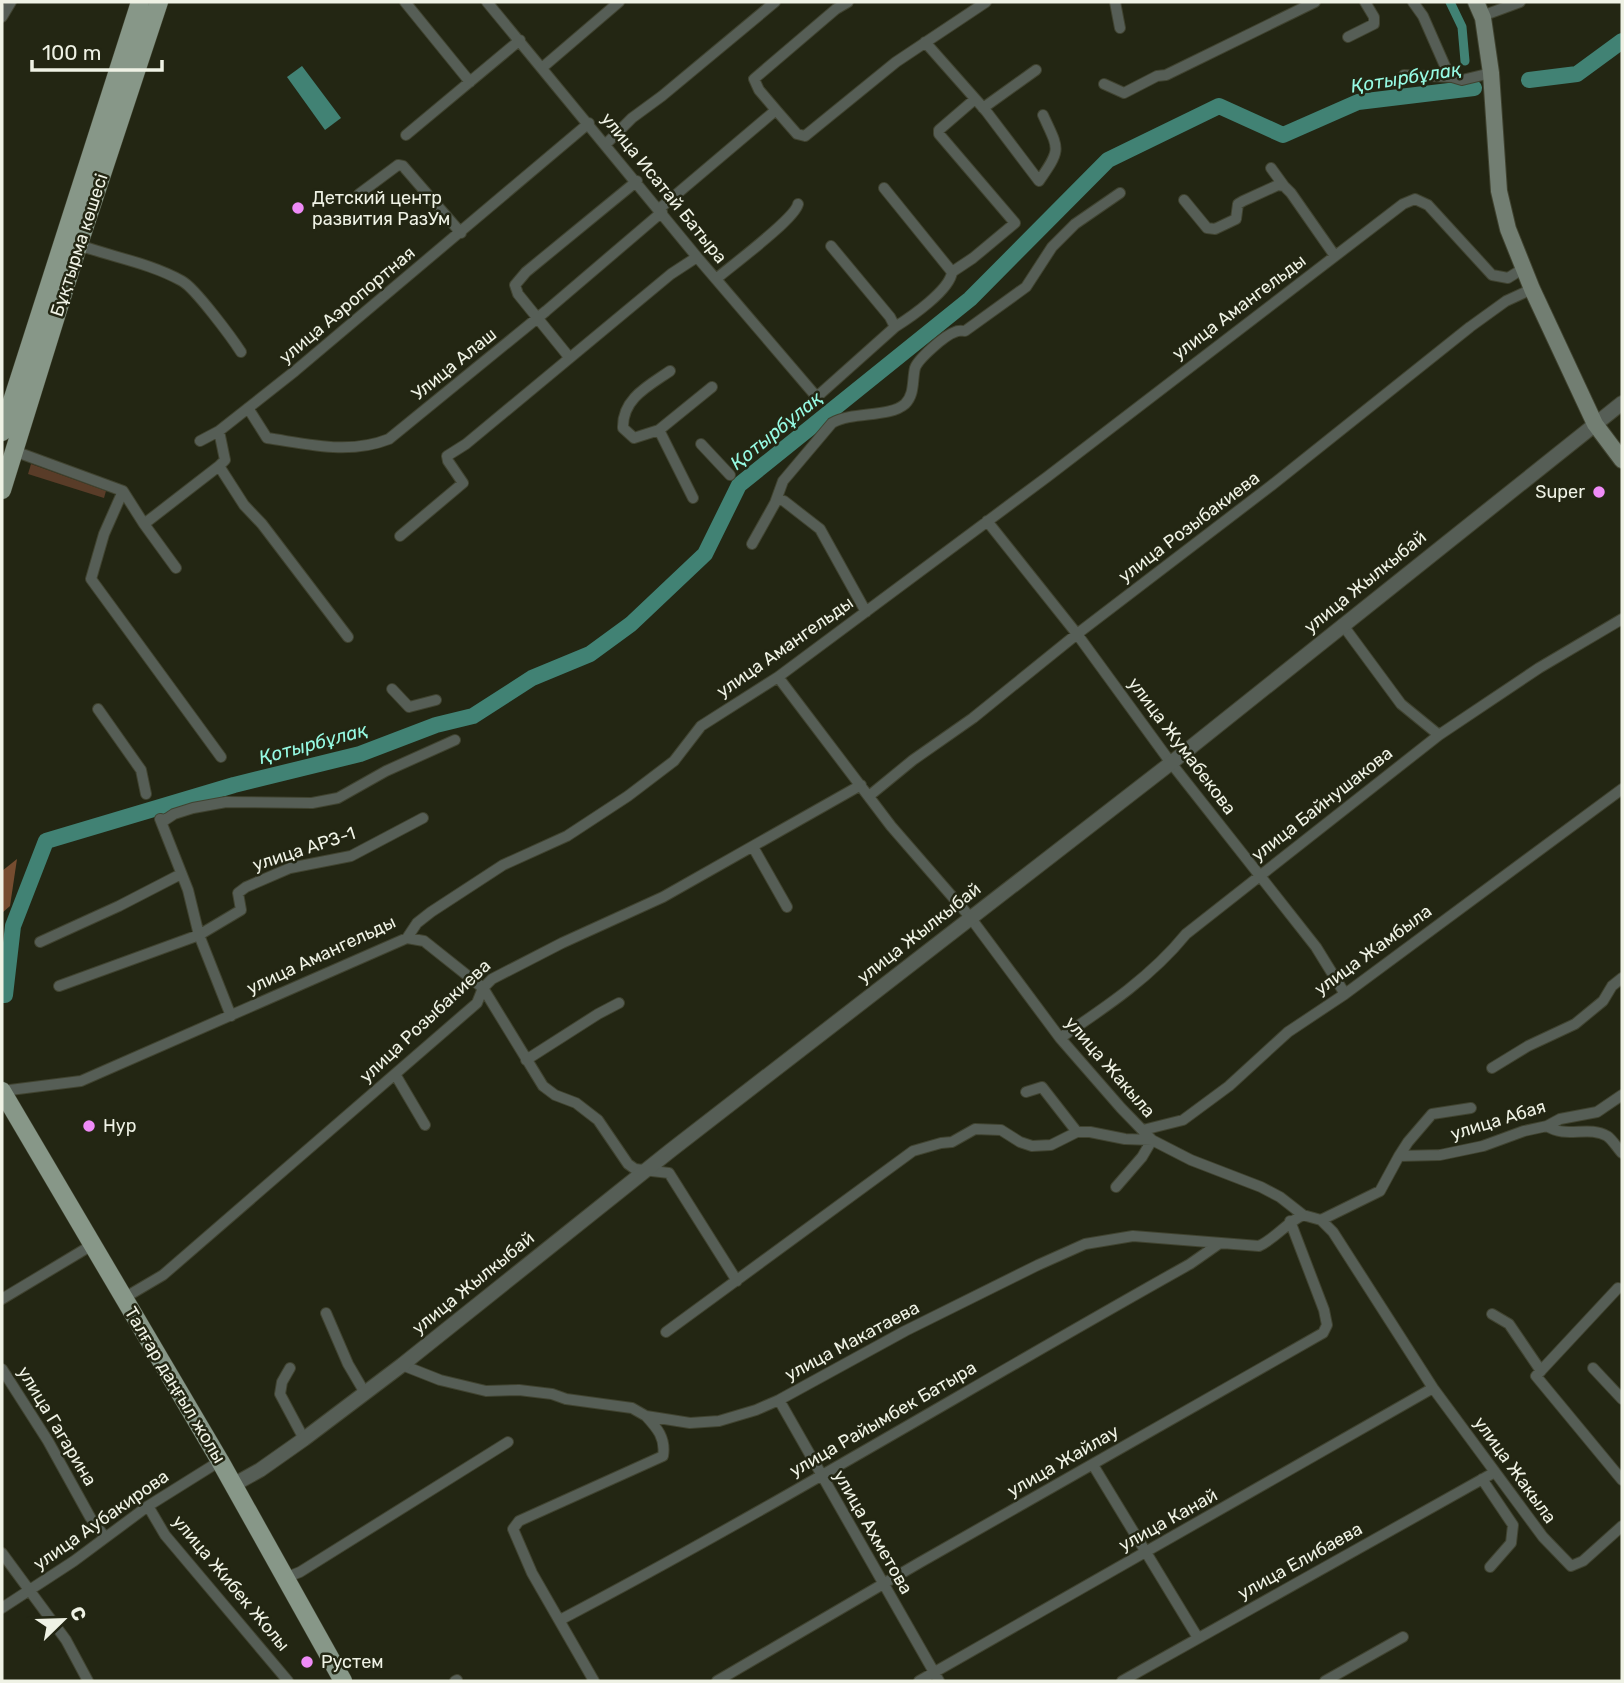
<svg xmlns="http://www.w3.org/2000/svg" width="1624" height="1683" viewBox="0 0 1624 1683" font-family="Rubik,sans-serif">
<rect width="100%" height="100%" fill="#232613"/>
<path fill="#593c28" d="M31,464L106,491L104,498L28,474Z"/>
<path fill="#764d30" d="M17,859L10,906L2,913V871Z"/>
<path fill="#418274" d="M302,66L341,118L325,130L287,77Z"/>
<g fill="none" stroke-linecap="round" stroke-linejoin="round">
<path stroke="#418274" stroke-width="9" d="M1450,2L1462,27L1465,61"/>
<path stroke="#418274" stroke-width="16" d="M1529,80L1577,74L1622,41
M2,995H5L13,926L46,841L234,785L360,754L436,725L473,716L532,678L590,654L631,624L705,554L739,485L970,299L1108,160L1219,106L1283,135L1358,102L1474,88"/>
<defs>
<path id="minor" d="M405,2L470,82
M487,2L697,257L815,395L820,394L895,327L890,317L831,246
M1115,2L1120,28
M1413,2L1423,16L1445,66L1452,77L1462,80L1491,73
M1482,16L1520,2
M2,17L11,2
M1348,37L1374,24V17L1365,2
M925,42L986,111L1039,181C1062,148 1059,150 1043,115
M543,67L619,2
M1404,75L1453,77
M1104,84L1124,93L1157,76L1166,75L1315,2
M983,108L1036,70
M776,110L797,134L805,136L896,62L986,2
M406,135L520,40
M606,144L632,118L662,96L775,2
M1271,168L1284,186
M884,188L952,272C950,290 911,317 895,327
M359,194L398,165L403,166L461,233
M1184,200L1207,228L1215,229L1236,219L1238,204L1243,201L1278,185L1284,186L1291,193L1335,256
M659,209L776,110L759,90L754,79L836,9L848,2
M79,245C112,257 150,263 182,281C195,288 232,338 241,352
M952,272L973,258L1015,223L939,134V130L975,99
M716,279C731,266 795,219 798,204
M569,357L518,294L515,285L526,272L637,181
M248,408L267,438C308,444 349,455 389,439L546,311L662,212
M659,430L634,438L623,428C622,399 648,386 670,371
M200,441L219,431
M701,444L730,475
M14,451L123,491L144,524L219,466L244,505L262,524L348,637
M219,466L225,460L219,431L295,371L589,123
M123,491L104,534L91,579L221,757
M693,498L659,430L712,387
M777,499L784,501L820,529L866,612
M987,521L1077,634L1171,763L1316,947L1345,994
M144,524L176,568
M400,536L463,483L448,461L447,456L466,444L671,274L697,257
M752,544L775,503L783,481L832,423C853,411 889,418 905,404C915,394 912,380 915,368C918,359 945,335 955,332C958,330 962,331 965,331L1026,287L1052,247L1075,224L1120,193
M1342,624L1401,704L1439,735
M778,677L891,826L970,917L1060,1038L1121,1108L1152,1140L1191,1160L1261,1187L1280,1197L1303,1215L1321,1220L1333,1232L1433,1388L1543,1537L1571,1566L1583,1561L1622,1526
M392,689L409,707L436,700
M98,709L141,770L146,794
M869,796L913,760L973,718L1077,634L1272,485L1470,327L1506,301L1532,289
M753,847L787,907
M407,938L424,941L483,988L543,1086L555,1095L576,1103L598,1120L628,1164L635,1169L669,1173L737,1281
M40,942L119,906L181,874
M59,986L199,935L241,910L238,893L246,887L290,868L351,856L423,818
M231,1016L199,935L188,890L160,819L165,820L174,814L193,808L226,802L312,803L338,798L386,771L455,740
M1060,1038C1106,1007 1151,977 1186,934L1439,735L1539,668L1622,619
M526,1060L598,1014L619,1003
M1492,1068L1528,1046L1575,1024L1603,1001L1612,986L1622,978
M395,1074L425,1125
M2,1091L81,1081L407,938L417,923L431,912L503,865L567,836L628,796L674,761L701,726L778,677L1047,477L1403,204L1415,199L1428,205L1492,275L1508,278L1524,268
M1026,1092L1042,1087L1077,1132
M1547,1126C1565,1139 1589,1125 1607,1136C1613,1140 1617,1148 1622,1153
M1143,1130L1183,1120L1229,1086L1288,1032L1345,994L1622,789
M1399,1156L1408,1142L1432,1114L1471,1108
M1321,1220L1380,1191L1399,1156L1440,1155L1483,1146L1524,1131L1547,1126L1560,1119L1597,1112L1622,1095
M1618,1288L1536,1376L1622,1480
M124,1298L163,1275L477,1003L483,988L492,979L562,943L663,897L861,785
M2,1299L92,1245
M326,1313L348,1364L365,1393
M1492,1314L1509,1324L1541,1371
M666,1332L913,1151L941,1143L952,1142L975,1129L1001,1130L1020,1142L1032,1146L1051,1145L1077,1132H1090L1125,1139L1152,1140L1142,1157L1116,1187
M402,1365L440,1380L486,1391L519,1390L552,1394L566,1399L632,1408L646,1416L690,1423L719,1421L756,1410L779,1400L905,1331L1038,1265L1085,1244L1133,1236L1259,1246C1276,1238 1286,1223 1303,1215
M290,1368L282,1382L280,1394L304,1439
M1593,1368L1622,1399
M2,1369L48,1441L90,1517L104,1536
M779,1400L939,1681
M1093,1465L1198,1638
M1482,1479L1513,1525L1511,1543L1490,1567
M148,1506L165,1535L288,1681
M2,1553L66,1640L88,1681
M285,1578L300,1572L508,1442
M2,1608L74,1561L148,1506L220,1461
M560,1620C773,1508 979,1382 1190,1264L1220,1243
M455,1681L457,1680
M594,1681L532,1573L513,1529L519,1521L663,1456C666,1438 657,1428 646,1416
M717,1681L919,1563L1323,1333L1327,1325L1324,1310L1290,1221
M919,1681L1433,1388
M1122,1681L1495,1472
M1325,1681L1403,1637"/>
<path id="tertiary" d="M233,1485L260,1470L304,1439L402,1365L670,1151L1171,763L1622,403"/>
<path id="secondary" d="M1476,2L1483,18L1491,73L1499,191L1508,229L1532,289L1595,424L1622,460"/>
<path id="primary" d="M2,432L140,2
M2,490L72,265L159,2
M2,1091L220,1461L343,1681"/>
</defs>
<use href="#minor" stroke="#404330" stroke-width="12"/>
<use href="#tertiary" stroke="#404330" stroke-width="16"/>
<use href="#secondary" stroke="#404330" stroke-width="18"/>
<use href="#primary" stroke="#404330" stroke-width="19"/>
<use href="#minor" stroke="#565e56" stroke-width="10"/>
<use href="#tertiary" stroke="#565e56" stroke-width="14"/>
<use href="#secondary" stroke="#727e72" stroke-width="16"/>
<use href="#primary" stroke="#879788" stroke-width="18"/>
</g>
<g fill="#ef8bf7" stroke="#232613" stroke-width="2.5">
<circle cx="298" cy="208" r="7"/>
<circle cx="1599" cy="492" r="7"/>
<circle cx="89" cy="1126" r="7"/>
<circle cx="307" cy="1662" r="7"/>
</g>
<g text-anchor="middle" stroke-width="5" stroke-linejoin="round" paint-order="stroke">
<g font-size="18" fill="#eff2e5" stroke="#232613">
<text transform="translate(664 188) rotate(51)" y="6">улица Исатай Батыра</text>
<text transform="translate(79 245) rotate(-72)" y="6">Бұқтырма көшесі</text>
<text transform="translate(347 305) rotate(-40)" y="6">улица Аэропортная</text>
<text transform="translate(1239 307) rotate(-37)" y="6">улица Амангельды</text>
<text transform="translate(454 364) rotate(-39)" y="6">Улица Алаш</text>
<text transform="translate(1189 527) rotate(-37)" y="6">улица Розыбакиева</text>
<text transform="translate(1365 582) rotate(-39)" y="6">улица Жылкыбай</text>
<text transform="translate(785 647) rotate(-35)" y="6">улица Амангельды</text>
<text transform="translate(1182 746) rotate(53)" y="6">улица Жумабекова</text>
<text transform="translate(1322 804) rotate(-38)" y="6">улица Байнушакова</text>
<text transform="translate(304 849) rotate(-18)" y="6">улица АРЗ-1</text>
<text transform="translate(919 933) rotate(-38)" y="6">улица Жылкыбай</text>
<text transform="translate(1373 950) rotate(-36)" y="6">улица Жамбыла</text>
<text transform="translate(321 955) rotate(-25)" y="6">улица Амангельды</text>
<text transform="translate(425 1021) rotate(-43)" y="6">улица Розыбакиева</text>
<text transform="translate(1110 1067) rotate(49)" y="6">улица Жакыла</text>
<text transform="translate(1498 1120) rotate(-17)" y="6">улица Абая</text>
<text transform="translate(473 1283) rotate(-39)" y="6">улица Жылкыбай</text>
<text transform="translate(852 1341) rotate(-28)" y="6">улица Макатаева</text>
<text transform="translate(175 1385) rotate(59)" y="6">Талғар даңғыл жолы</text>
<text transform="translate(883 1419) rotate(-30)" y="6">улица Райымбек Батыра</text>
<text transform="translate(57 1426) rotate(59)" y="6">улица Гагарина</text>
<text transform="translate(1063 1461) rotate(-30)" y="6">улица Жайлау</text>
<text transform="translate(1515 1470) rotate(54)" y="6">улица Жакыла</text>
<text transform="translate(101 1520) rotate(-35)" y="6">улица Аубакирова</text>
<text transform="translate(1168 1520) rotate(-29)" y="6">улица Канай</text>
<text transform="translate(873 1532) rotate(60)" y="6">улица Ахметова</text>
<text transform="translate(1300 1561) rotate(-29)" y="6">улица Елибаева</text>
<text transform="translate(231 1583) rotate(50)" y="6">улица Жибек Жолы</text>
</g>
<g font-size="18" fill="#eff2e5" stroke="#232613" text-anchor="start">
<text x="312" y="204">Детский центр<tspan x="312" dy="21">развития РазУм</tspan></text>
<text x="1585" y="498" text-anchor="end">Super</text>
<text x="103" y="1132">Нур</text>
<text x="321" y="1668">Рустем</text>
</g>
<g font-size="19" font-style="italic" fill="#96fae3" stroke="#232613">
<text transform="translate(1406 77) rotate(-9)" y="7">Қотырбұлақ</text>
<text transform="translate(776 430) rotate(-39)" y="7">Қотырбұлақ</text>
<text transform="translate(313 743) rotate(-15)" y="7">Қотырбұлақ</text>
</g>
</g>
<rect width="1624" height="1683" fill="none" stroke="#eff2e5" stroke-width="7"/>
<g transform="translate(63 1620) rotate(67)" stroke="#232613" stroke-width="5" paint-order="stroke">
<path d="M0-5L12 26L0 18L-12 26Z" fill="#eff2e5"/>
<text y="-10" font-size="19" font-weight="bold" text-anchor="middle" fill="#eff2e5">С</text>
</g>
<path d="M32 60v10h130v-10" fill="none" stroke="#eff2e5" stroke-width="3.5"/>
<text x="42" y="60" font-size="21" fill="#eff2e5" stroke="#232613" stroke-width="5" paint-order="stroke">100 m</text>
</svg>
